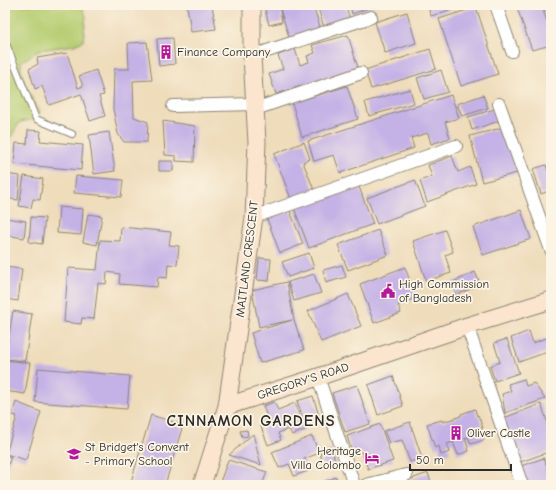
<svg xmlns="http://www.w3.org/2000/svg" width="556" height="490" viewBox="0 0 556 490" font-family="'Comic Neue',sans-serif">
<rect width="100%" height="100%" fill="#fcf5e5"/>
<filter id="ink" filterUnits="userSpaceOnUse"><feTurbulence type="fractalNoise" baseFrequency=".025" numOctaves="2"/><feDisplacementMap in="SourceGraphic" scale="8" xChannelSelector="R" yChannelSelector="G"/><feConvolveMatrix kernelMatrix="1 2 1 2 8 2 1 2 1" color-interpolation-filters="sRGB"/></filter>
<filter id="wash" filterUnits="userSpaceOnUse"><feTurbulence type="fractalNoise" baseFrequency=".012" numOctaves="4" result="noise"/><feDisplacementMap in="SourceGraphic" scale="16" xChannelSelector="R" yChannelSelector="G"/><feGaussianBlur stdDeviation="0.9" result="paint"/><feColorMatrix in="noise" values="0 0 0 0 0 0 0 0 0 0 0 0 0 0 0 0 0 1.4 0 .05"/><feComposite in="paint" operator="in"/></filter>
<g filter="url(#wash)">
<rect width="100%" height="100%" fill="#eedcba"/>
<path fill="#b7ce73" stroke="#717c4f" d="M11,5H81L86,16L83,41L74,45L39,50L21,62C20,81 30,95 40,111L37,119L20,122L5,146V7Z"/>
<g id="blocks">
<path fill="#c4b1e6" d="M187,5H212L216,29L191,32Z
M283,5H313L321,30L290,40L280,9L282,22L269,25L265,9Z
M317,5H345L350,19L324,27Z
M350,5H377L352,14Z
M427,5H454L455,8L431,16Z
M516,5H541L551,32V45L532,50Z
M543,5H551V10L545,12Z
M476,7L498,74L461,86L439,19Z
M407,12L416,43L385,53L375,22Z
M348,35L358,68L276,94L269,74L283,69L278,55L295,49L300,65L309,62L307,56L315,53L312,45Z
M173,38L175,64L159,66L157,39Z
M147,42L152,80L133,81L134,117L148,122L147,142H124L118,134L113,109L114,69H129L128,43Z
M430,49L436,69L371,89L365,70Z
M67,53L78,88L83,86L79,76L96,70L104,95L99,96L105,116L90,121L81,94L49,105L42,86L35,89L29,69L38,64L37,58Z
M441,70L448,92L424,99L417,78Z
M347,86L358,119L302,137L292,103Z
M410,89L414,103L369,116L365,102Z
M451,95L459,118L445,122L450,138L431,144L428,133L411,138L414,148L340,173L334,155L314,161L308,141Z
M483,95L488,108L462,116L457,104Z
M495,109L499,121L472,130L468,117Z
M163,121L195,126L194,162L176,161V156L165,155Z
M505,127L517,173L482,182L470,136Z
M28,130L41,131L40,141L83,145L81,170L14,164L16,143L27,144Z
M109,132L115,171L94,174L89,135Z
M304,142L310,159L303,162L314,190L291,199L274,154Z
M452,156L458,172L470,167L476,184L427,202L420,181L432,176L428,165Z
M159,161H173V171H159Z
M546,165L551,180V190L541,194L533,169Z
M5,174L20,176L18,200L5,198Z
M24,176L43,179L40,200L33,199L31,208L19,206Z
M76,176L123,180L121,197L74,193Z
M415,180L425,206L377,224L367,198Z
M358,184L373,224L309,248L294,208Z
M59,207L83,209L81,235L57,233Z
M521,210L531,239L483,255L473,227Z
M290,211L303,244L280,253L267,219Z
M88,214L102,216L97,245L83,242Z
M31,217L45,218L42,244L29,242Z
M5,218L26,221L24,238L5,235Z
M121,227L171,232L169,245L179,246L177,265L168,264L167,278L158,277L157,287L119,284L120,274L107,272L106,284L98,283L94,319L82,318L81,324L64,322L68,268L97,270L100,240L120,241Z
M378,230L388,255L348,270L338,245Z
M445,230L453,252L445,255L451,273L426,281L413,241Z
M309,253L314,268L288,277L282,262Z
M259,258L271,259L269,281L257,280Z
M342,265L346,277L326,283L323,270Z
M5,267L22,269L18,301L5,299Z
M405,267L416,298L398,305L401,313L374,323L360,284Z
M475,272L481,285L456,295L451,283Z
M314,274L321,293L294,301L288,282Z
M287,282L294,320L304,350L260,363L251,333L292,320L259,327L252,290Z
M348,294L361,326L321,342L308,311Z
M13,311L32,314L25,361L5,359Z
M529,331L533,343L546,338L550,351L519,362L511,338Z
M507,339L519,373L495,381L490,366L500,362L494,343Z
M5,360L30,363L25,394L5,391Z
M38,368L130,376L127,409L35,402Z
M393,376L403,406L378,415L368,385Z
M524,379L526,386L534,383L545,399L505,413L502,394L511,391L508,384Z
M357,385L370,424L345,432L332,393Z
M313,396L319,416L304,421L297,401Z
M16,402L41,412L26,460L6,454L17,416L12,415Z
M274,402L278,410L295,403L305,430L292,435L289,429L278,433L281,440L268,445L260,424L268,420L263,406Z
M541,404L551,432V451L515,464L501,419Z
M475,409L477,416L478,415L483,428H481L484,440L471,444L468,437L465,438L469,451L458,455L453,442L447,444L450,452L441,455L439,446L435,448L427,424L442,420L443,422L461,416V414Z
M151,415L183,425L165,485H130Z
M410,422L422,458L410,462L402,440L389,443L384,431Z
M380,424L393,461L368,469L362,452L353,455L347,436Z
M247,430L248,436L242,437L240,431Z
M253,434L261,465L229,455Z
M312,436L319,453L304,459L308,471L294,476L289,464L279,468L272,452Z
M332,450L336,463L324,467L320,453Z
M5,455L11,457L5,473Z
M544,458L551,480V485H523L518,467Z
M228,460L267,472L262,485L241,484V485H219Z
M428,473L432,485H400V483Z
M336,477L340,485H315Z"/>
</g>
</g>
<g filter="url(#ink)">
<use href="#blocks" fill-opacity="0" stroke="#8c8472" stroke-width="1"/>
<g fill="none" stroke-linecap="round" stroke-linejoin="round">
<defs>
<path id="lane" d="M5,41L36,119L72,134"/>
<path id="street" d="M496,5L512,51
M252,56L371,17
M499,104L551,250
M173,106L255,104
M255,109L361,73
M254,217L456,146
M467,326L522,485
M318,377L354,485
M366,485L406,475"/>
<path id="secondary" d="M227,406L318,377L467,326L551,300
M202,485L227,406L254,217L257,142L252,56V5"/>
</defs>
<use href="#lane" stroke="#8c8472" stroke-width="8"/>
<use href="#street" stroke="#8c8472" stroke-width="14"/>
<use href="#secondary" stroke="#8c8472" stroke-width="19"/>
<use href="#lane" stroke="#fff" stroke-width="6"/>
<use href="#street" stroke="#fff" stroke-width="12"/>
<use href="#secondary" stroke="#fbe5cf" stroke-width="17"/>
</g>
</g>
<defs>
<symbol id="building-bare" viewBox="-9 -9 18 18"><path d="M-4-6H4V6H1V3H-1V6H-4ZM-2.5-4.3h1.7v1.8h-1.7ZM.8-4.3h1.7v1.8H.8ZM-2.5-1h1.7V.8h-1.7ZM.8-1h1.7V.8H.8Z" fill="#b5179e" stroke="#fcf5e5" stroke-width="2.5" paint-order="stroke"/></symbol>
<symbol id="civic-bare" viewBox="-9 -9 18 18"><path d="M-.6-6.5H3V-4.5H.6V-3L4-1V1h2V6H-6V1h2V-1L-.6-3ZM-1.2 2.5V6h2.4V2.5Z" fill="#b5179e" stroke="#fcf5e5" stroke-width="2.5" paint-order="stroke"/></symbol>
<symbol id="school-bare" viewBox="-9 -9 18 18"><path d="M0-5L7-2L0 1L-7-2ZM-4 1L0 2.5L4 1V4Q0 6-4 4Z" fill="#b5179e" stroke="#fcf5e5" stroke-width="2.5" paint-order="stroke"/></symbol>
<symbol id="hotel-bare" viewBox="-9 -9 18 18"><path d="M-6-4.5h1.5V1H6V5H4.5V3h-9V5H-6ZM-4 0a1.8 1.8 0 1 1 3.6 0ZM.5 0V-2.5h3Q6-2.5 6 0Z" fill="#b5179e" stroke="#fcf5e5" stroke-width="2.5" paint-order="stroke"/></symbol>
</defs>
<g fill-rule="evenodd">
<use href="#building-bare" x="156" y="42" width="20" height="20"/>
<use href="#civic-bare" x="378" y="281" width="20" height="20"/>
<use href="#building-bare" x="446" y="423" width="20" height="20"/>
<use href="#school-bare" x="64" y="444" width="20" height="20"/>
<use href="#hotel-bare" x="362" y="448" width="20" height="20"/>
</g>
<g text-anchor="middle" stroke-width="3.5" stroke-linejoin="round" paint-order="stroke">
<g font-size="12" fill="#2b2b2b" stroke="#fcf5e5" text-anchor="start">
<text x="177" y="56">Finance Company</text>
<text x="399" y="288">High Commission<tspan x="399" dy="14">of Bangladesh</tspan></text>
<text x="467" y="437">Oliver Castle</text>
<text x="85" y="451">St Bridget's Convent<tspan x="85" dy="14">- Primary School</tspan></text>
<text x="361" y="455" text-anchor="end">Heritage<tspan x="361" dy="14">Villa Colombo</tspan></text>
</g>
<g font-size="12" fill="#2b2b2b" stroke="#fcf5e5">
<text transform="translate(247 259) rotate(-83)" y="4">MAITLAND CRESCENT</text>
<text transform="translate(303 381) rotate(-18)" y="4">GREGORY'S ROAD</text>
</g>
<g font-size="16" font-weight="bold" letter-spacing="1" fill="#2b2b2b" stroke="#fcf5e5">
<text x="251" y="426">CINNAMON GARDENS</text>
</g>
</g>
<rect width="556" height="490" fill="none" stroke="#fcf5e5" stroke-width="20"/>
<path d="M410 464v6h101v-6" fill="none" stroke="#2b2b2b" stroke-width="2"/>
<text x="416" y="464" font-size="12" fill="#2b2b2b" stroke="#fcf5e5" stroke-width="3" paint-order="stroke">50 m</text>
</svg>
